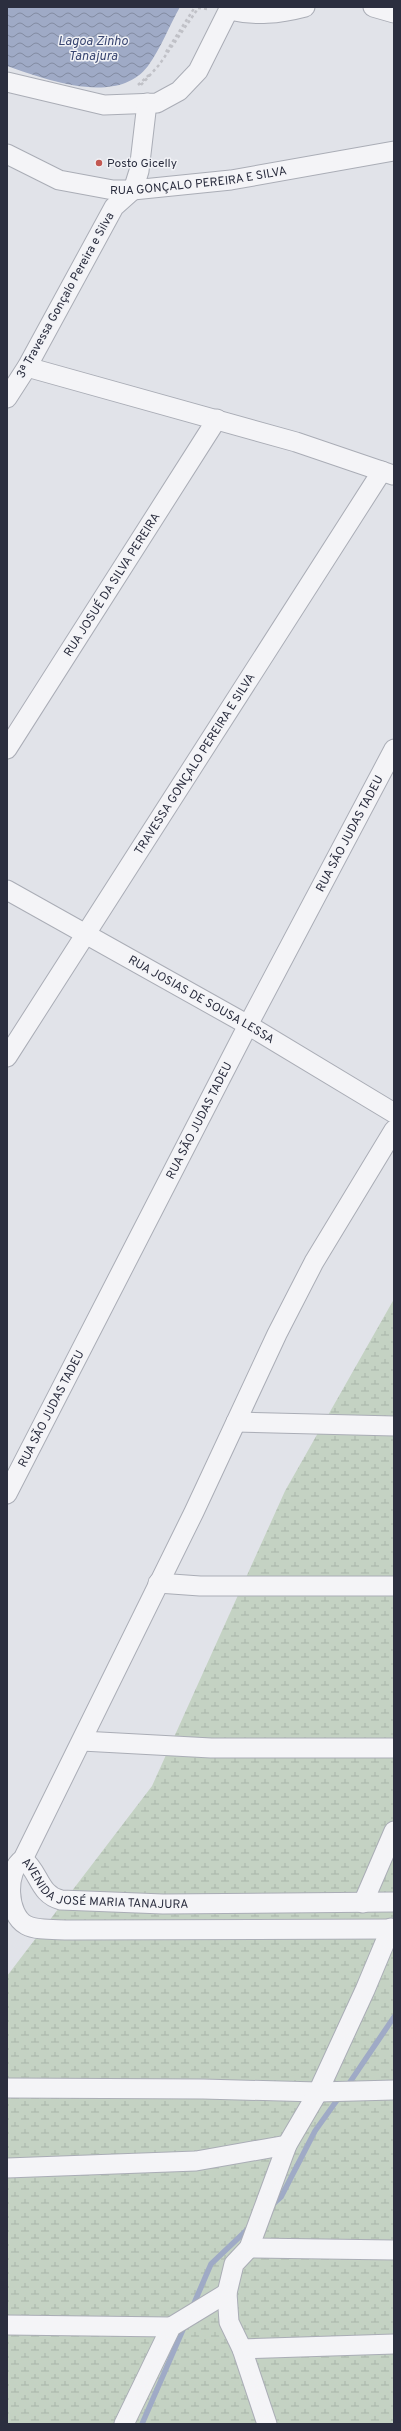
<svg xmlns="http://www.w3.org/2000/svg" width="401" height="2431" viewBox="0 0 401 2431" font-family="Overpass,sans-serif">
<defs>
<pattern id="wetland-marsh" width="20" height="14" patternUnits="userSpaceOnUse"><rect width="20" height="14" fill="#c4d2c3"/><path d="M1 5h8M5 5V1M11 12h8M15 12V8" fill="none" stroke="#a9b5a9"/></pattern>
<pattern id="water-waves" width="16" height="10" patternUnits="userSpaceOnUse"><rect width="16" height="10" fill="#9faac6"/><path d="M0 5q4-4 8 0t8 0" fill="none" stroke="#828ba2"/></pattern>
</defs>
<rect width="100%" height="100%" fill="#e1e3e9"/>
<path fill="url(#wetland-marsh)" d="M394,1299V2424H7V1976L152,1786L285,1491Z"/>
<path fill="url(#water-waves)" d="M7,7H180C169,26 161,48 148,66C117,107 45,79 7,66Z"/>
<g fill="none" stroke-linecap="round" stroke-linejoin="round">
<path stroke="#9faac6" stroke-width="5.5" d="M346,2088L394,2017
M272,2205L281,2197L315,2131L340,2096
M192,2308L211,2264L250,2227
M142,2424L185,2325"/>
<defs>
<g id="minor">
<path d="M373,7L394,13"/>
<path d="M229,10C256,16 278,14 305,7"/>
<path d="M7,82L104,105L157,103L179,91L198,71L230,7"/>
<path id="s1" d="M7,154L59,180L113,190H133L231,180L394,151"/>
<path d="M27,367L296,442L393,475"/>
<path d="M7,398L27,367L114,207L133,190L139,171L147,103"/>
<path id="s2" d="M7,749L217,419"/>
<path id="s3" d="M7,890L248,1025L394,1113"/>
<path id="s4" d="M7,1057L382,471"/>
<path d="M394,1130L314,1262L277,1334L194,1512L23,1859C5,1871 7,1915 26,1925C37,1931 57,1929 70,1930L394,1929"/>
<path d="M236,1422L394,1426"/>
<path id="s5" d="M7,1494L248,1025L394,749"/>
<path d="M158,1583L200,1586H394"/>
<path d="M82,1741L211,1748H394"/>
<path id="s6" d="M23,1859C40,1872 38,1894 61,1900L163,1904L394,1902"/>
<path d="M363,1903L394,1831"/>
<path d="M7,2088L203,2089L318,2092L394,2090"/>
<path d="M7,2168L196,2161L287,2145"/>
<path d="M249,2248L394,2250"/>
<path d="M7,2325L171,2327"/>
<path d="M242,2349L394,2344"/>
<path d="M124,2424L171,2327L227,2293"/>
<path d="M267,2424L242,2349L229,2322L227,2293L234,2264L249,2248L287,2145L318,2092L365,1990L391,1928"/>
</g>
</defs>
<use href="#minor" stroke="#aaadb6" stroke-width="21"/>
<path stroke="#c0c1c7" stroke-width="2.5" stroke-dasharray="3 3" stroke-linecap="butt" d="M198,8L208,9
M166,52L195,7
M138,85L150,74
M141,85L159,65L199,7"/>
<use href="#minor" stroke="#f4f4f7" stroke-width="19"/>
</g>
<circle fill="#c35851" stroke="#f1f2f6" stroke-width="1.5" cx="99" cy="163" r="4"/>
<g text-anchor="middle" stroke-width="3" stroke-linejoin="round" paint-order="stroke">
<g font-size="12" fill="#2b2e3f" stroke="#f1f2f6" text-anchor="start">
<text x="107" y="167">Posto Gicelly</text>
</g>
<g font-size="12" fill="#2b2e3f" stroke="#f1f2f6">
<text dy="4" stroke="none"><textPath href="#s1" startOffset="199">RUA GONÇALO PEREIRA E SILVA</textPath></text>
<text transform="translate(65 295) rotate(-61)" y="4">3ª Travessa Gonçalo Pereira e Silva</text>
<text dy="4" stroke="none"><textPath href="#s2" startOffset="195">RUA JOSUÉ DA SILVA PEREIRA</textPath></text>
<text dy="4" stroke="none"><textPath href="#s4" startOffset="348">TRAVESSA GONÇALO PEREIRA E SILVA</textPath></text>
<text dy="4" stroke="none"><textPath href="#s5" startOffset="744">RUA SÃO JUDAS TADEU</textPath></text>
<text dy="4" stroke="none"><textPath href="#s3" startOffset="223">RUA JOSIAS DE SOUSA LESSA</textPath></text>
<text dy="4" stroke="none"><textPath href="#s5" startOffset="420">RUA SÃO JUDAS TADEU</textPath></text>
<text dy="4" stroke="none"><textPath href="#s5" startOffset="96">RUA SÃO JUDAS TADEU</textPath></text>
<text dy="4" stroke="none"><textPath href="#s6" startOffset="93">AVENIDA JOSÉ MARIA TANAJURA</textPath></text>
</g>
<g font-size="13" font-style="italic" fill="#384570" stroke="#f1f2f6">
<text x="93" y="45">Lagoa Zinho<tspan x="93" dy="15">Tanajura</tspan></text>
</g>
</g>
<rect width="401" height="2431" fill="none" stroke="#2b2e3f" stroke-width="16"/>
</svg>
